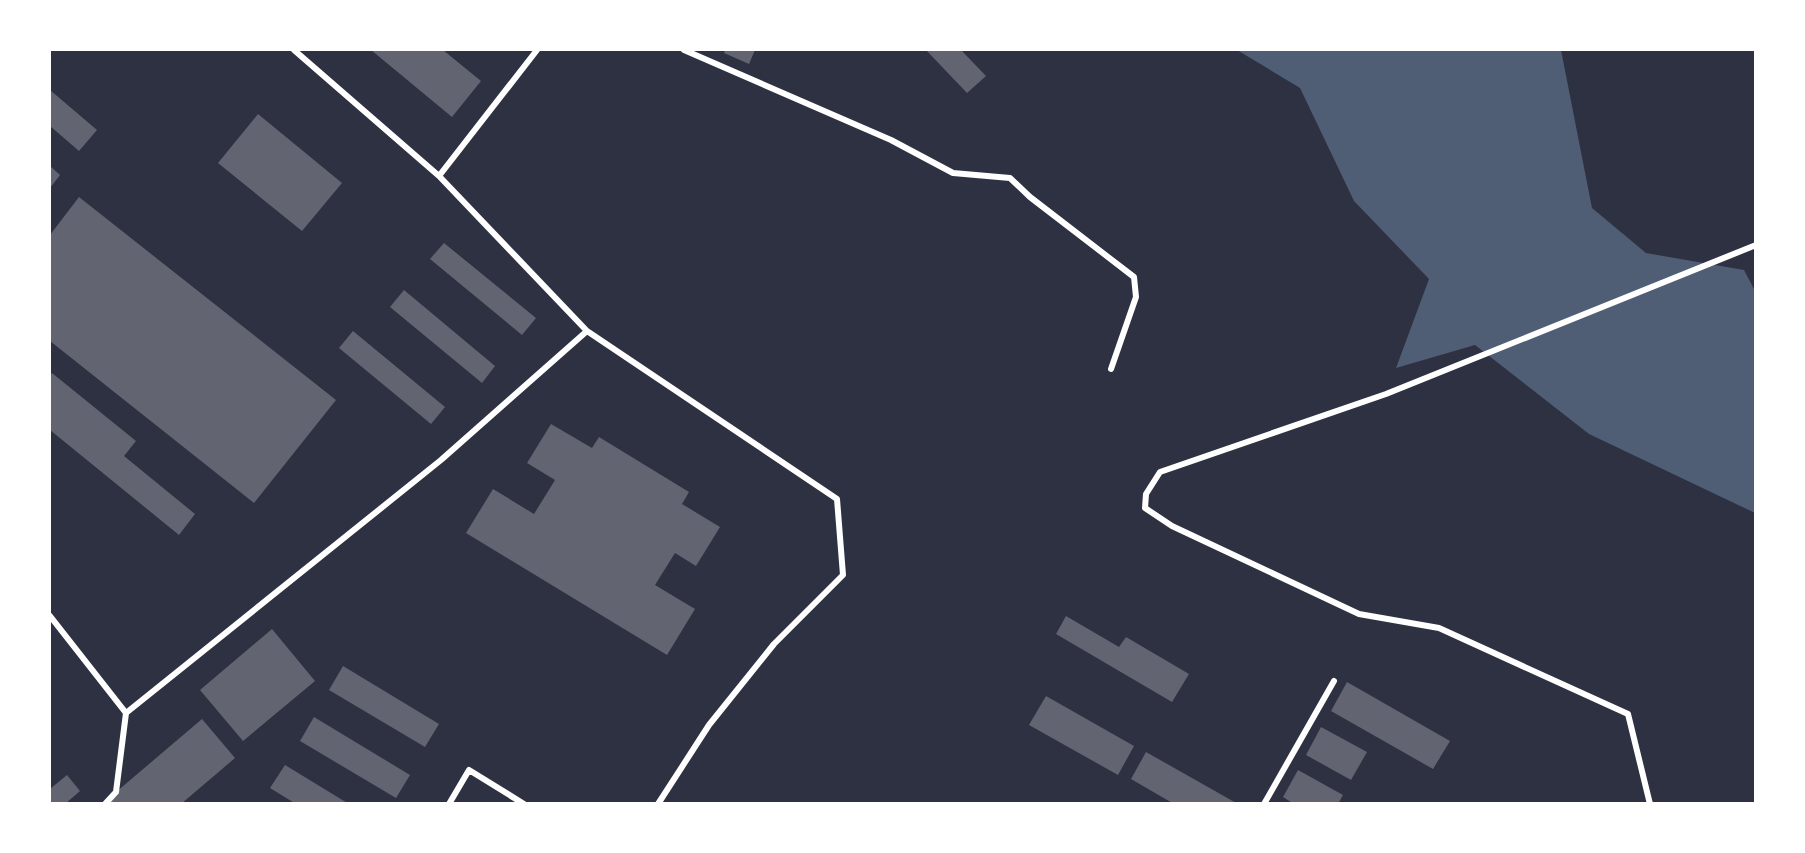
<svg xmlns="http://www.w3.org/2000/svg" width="1805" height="853" viewBox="0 0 1805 853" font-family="'Titillium Web',sans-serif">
<rect width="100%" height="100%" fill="#2d3142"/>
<path fill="#4f5d75" d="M1237,50H1561L1592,208L1646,253L1744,270L1755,291V513L1589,434L1475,345L1396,368L1429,279L1354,201L1300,88Z"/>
<path fill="#626471" d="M371,50H443L481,81L452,117Z
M725,50H755L749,64L724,53Z
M926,50H961L986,76L967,93Z
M50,90L97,130L79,151L50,126Z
M258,114L342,183L302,231L218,163Z
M50,166L60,175L50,188Z
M79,197L336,400L254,503L50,341V235Z
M444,243L536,318L522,335L430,259Z
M404,290L495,366L482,383L390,307Z
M353,331L445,407L431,424L339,348Z
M52,373L136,441L124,456L195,514L179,535L50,430V376Z
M551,424L592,448L599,437L689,492L682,504L720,527L696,566L675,553L655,585L695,609L667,655L466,533L493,489L534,514L555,480L527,463Z
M1066,616L1119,647L1126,637L1189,674L1172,702L1056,634Z
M272,629L315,681L243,741L200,690Z
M343,666L439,724L425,747L329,690Z
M1347,682L1450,741L1433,769L1331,711Z
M1046,696L1134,746L1118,775L1029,725Z
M314,717L410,775L396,798L300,741Z
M202,719L235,758L181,804H102Z
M1321,727L1367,752L1351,780L1306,755Z
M1146,752L1238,804H1174L1131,779Z
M285,765L349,804H296L270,788Z
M1298,770L1343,795L1338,804H1294L1283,797Z
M67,775L80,791L65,804H50V789Z"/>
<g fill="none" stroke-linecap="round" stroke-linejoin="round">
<path stroke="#fff" stroke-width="6" d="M294,50L439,176
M684,50L891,140L953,173L1010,178L1030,197L1134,277L1136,297L1111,369
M587,331L837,499L843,575L774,644L709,725L658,804
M50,616L126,713L116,792L105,804
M126,713L441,460L587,331L439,176L537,50
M449,804L469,770L524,804
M1264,804L1334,681
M1650,804L1628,714L1439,628L1359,614L1172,526L1145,508L1146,494L1160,472L1386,394L1756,245"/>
</g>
<rect width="1805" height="853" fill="none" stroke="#ffffff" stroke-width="102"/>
</svg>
